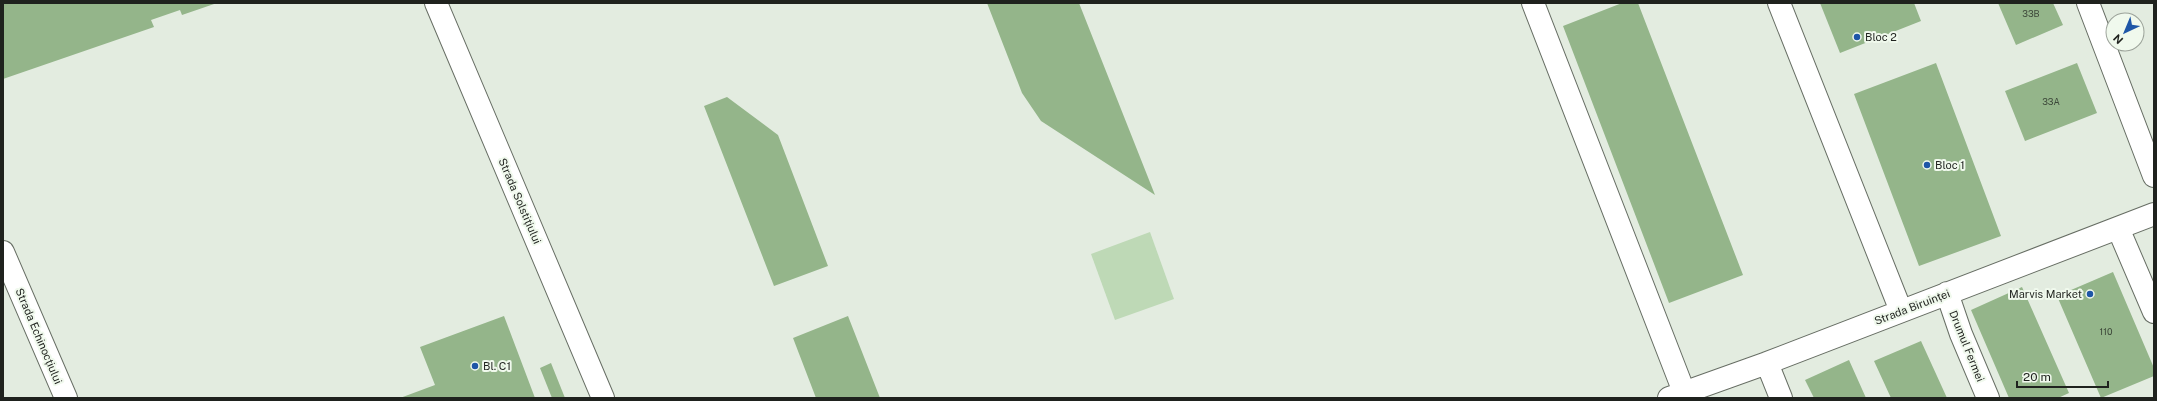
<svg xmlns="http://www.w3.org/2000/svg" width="2157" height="401" viewBox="0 0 2157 401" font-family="'Public Sans',sans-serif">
<rect width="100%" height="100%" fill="#e3ece0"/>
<path fill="#bed9b6" d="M1150,232L1174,299L1115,320L1091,254Z"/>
<path fill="#94b58a" d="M3,3H217L182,15L180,10L151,20L154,27L3,79Z
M987,3H1079L1155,195L1041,121L1022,93Z
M1622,3H1638L1743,275L1669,303L1563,26Z
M1820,3H1914L1921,21L1840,53Z
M1998,3H2053L2063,25L2016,45Z
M1936,63L2001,236L1919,266L1854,94Z
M2077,63L2097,113L2025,141L2005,91Z
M727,97L778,135L828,266L774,286L704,106Z
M2113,272L2154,368V376L2101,398L2057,296Z
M2022,287L2069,393L2058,398H2009L1971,310Z
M504,316L535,398H400L435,385L420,347Z
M848,316L880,398H816L793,338Z
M1921,341L1947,398H1891L1874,361Z
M1849,360L1866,398H1814L1805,380Z
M551,363L565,398H552L540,368Z"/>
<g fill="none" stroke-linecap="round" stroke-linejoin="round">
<defs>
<path id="minor" d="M436,3L603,398
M1533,3L1684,392
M1779,3L1901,311
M2088,3L2154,176
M2118,228L2154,312
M3,252L66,398
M1947,293L1961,334L1988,398
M1767,363L1781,398
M1669,398L1767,363L2154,214"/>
</defs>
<use href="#minor" stroke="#676e64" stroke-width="24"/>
<use href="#minor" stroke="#fff" stroke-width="22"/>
</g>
<g fill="#1e56a7" stroke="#f0f9ed" stroke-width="1.5">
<circle cx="1857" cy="37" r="4"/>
<circle cx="1927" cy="165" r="4"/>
<circle cx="2090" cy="294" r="4"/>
<circle cx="475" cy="366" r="4"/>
</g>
<g text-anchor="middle" stroke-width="4" stroke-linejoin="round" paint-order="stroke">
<g font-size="9" fill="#3c4739">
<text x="2031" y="17">33B</text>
<text x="2051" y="105">33A</text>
<text x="2106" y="335">110</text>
</g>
<g font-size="11" fill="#1f221e" stroke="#f0f9ed" text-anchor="start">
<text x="1865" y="41">Bloc 2</text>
<text x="1935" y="169">Bloc 1</text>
<text x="2082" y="298" text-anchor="end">Marvis Market</text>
<text x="483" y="370">Bl. C1</text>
</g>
<g font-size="11" fill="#1f221e" stroke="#f0f9ed">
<text transform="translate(520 201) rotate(67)" y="4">Strada Solstițiului</text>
<text transform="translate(1912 307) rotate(-21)" y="4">Strada Biruinței</text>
<text transform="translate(39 336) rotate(67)" y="4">Strada Echinocțiului</text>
<text transform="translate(1967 346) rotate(68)" y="4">Drumul Fermei</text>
</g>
</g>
<rect width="2157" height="401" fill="none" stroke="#1f221e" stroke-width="8"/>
<g transform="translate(2125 32) rotate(224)"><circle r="19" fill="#f0f9ed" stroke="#9ca39a"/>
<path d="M0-3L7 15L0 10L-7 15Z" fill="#1e56a7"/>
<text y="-6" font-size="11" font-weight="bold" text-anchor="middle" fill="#1f221e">N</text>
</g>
<path d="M2017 381v6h91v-6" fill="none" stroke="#1f221e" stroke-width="2"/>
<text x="2023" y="381" font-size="12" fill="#1f221e" stroke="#f0f9ed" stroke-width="3" paint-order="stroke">20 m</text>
</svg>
